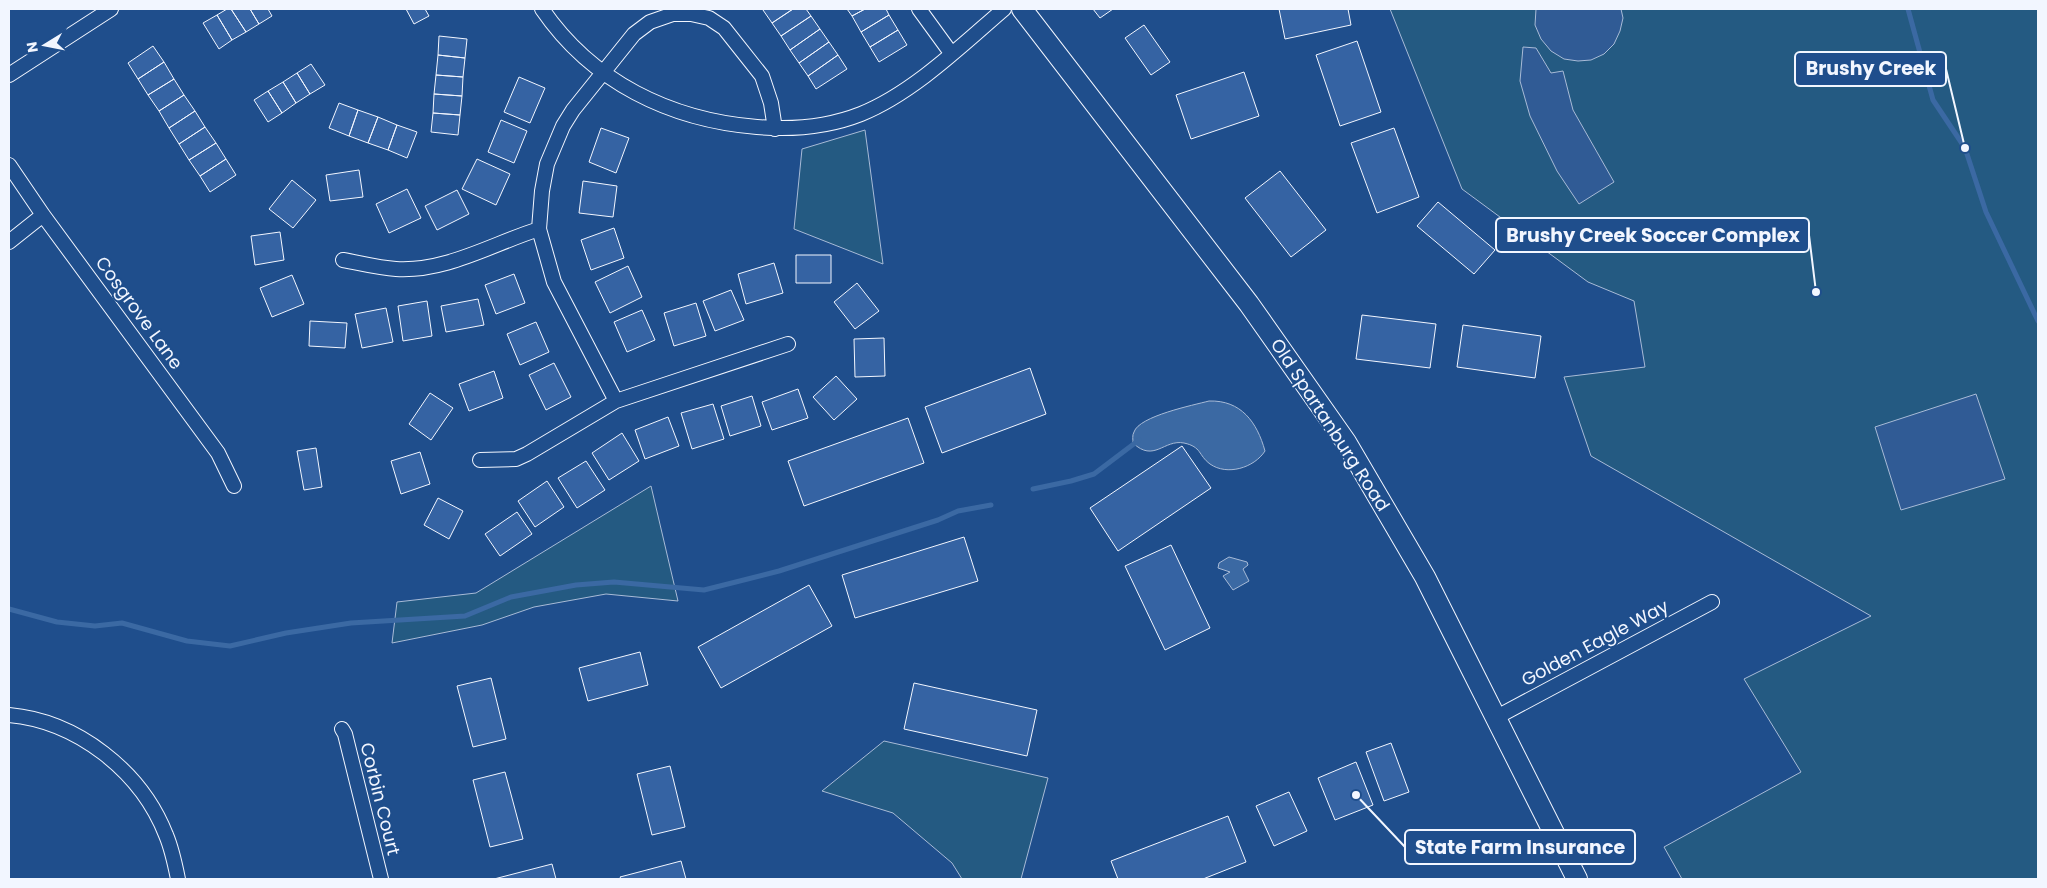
<svg xmlns="http://www.w3.org/2000/svg" width="2047" height="888" viewBox="0 0 2047 888" font-family="Poppins,sans-serif">
<rect width="100%" height="100%" fill="#1f4e8c"/>
<path fill="#245a82" stroke="#a8bbd7" d="M1390,9H2038V879H1682L1664,847L1801,772L1744,679L1871,616L1591,456L1564,377L1645,367L1634,301L1588,282L1462,189Z
M865,130L883,264L794,229L802,149Z
M651,486L678,601L606,594L534,607L482,625L392,643L397,602L476,593Z
M884,741L1048,778L1021,879H962L952,863L893,813L822,791Z"/>
<path fill="#305b95" stroke="#a8bbd7" d="M1536,9H1621L1623,18L1620,31L1614,44L1604,54L1591,60L1578,61L1564,59L1551,51L1541,39L1535,25Z
M1523,47L1536,48L1551,73L1563,71L1573,110L1614,182L1579,204L1557,171L1530,116L1520,81Z
M1976,394L2005,479L1901,510L1875,427Z"/>
<path fill="#3b69a3" stroke="#a8bbd7" d="M1209,401C1241,400 1257,422 1265,451C1254,468 1227,476 1210,464C1198,455 1202,447 1184,443C1164,439 1154,463 1133,443C1133,440 1132,435 1134,432C1139,416 1194,405 1209,401Z
M1229,557L1247,562L1248,565L1243,569L1249,581L1233,590L1223,576L1230,572L1218,568L1219,563Z"/>
<g fill="none" stroke-linecap="round" stroke-linejoin="round">
<path stroke="#3b69a3" stroke-width="5" d="M1908,9L1933,100L1965,148L1986,212L2038,321
M1033,489L1071,481L1094,474L1139,440
M9,609L57,622L95,626L122,623L187,641L230,646L286,633L351,623L465,616L511,597L576,585L614,582L704,590L779,571L938,520L958,511L991,505"/>
</g>
<path fill="#3563a3" stroke="#f2f6ff" d="M227,9H231L246,32L232,40L217,15Z
M231,9H250L259,24L246,32Z
M250,9H268L272,16L259,24Z
M406,9H425L429,16L414,24Z
M765,9H793L772,23L763,10Z
M793,9H806L811,16L781,36L772,23Z
M847,9H865L852,16Z
M865,9H886L889,15L861,32L852,16Z
M1093,9H1113L1100,18Z
M1279,9H1348L1351,25L1285,39Z
M217,15L232,40L219,49L203,23Z
M889,15L898,30L870,47L861,32Z
M811,16L820,29L790,50L781,36Z
M1144,25L1170,62L1151,75L1125,38Z
M820,29L829,42L799,63L790,50Z
M898,30L907,45L879,62L870,47Z
M439,36L467,39L465,58L438,55Z
M1357,41L1381,112L1340,126L1316,55Z
M829,42L838,55L808,76L799,63Z
M153,46L164,62L138,79L128,63Z
M438,55L465,58L463,77L436,75Z
M838,55L847,69L816,89L808,76Z
M164,62L174,79L148,95L138,79Z
M311,64L325,85L310,94L297,73Z
M1244,72L1259,116L1191,139L1176,95Z
M297,73L310,94L296,103L283,82Z
M436,75L463,77L462,96L434,94Z
M519,77L545,88L530,123L504,112Z
M174,79L184,95L159,111L148,95Z
M283,82L296,103L282,113L268,91Z
M268,91L282,113L268,122L254,100Z
M434,94L462,96L460,115L433,113Z
M184,95L195,111L169,128L159,111Z
M339,103L358,110L349,136L329,128Z
M358,110L378,117L368,143L349,136Z
M195,111L205,127L179,144L169,128Z
M433,113L460,115L458,135L431,132Z
M378,117L397,125L388,150L368,143Z
M501,120L527,131L514,163L488,152Z
M397,125L417,132L407,158L388,150Z
M205,127L216,143L189,160L179,144Z
M601,128L629,138L616,173L589,162Z
M1394,128L1419,197L1377,213L1351,143Z
M216,143L226,159L200,176L189,160Z
M226,159L236,175L210,192L200,176Z
M477,159L510,174L496,205L462,189Z
M359,170L363,197L330,201L326,175Z
M1280,171L1326,230L1291,257L1245,198Z
M292,180L316,200L293,228L269,209Z
M583,181L617,186L613,217L579,213Z
M407,189L421,218L389,233L376,204Z
M457,190L469,214L437,230L425,206Z
M1438,202L1495,250L1474,274L1417,226Z
M614,228L624,258L591,270L581,240Z
M280,232L284,260L255,265L251,236Z
M796,255H831V283H796Z
M774,263L783,293L746,304L738,274Z
M628,266L642,297L610,313L595,282Z
M514,274L525,303L496,314L485,285Z
M292,275L304,304L272,317L260,288Z
M857,283L879,311L855,329L834,302Z
M731,290L744,320L715,331L703,301Z
M478,299L484,325L446,332L441,306Z
M427,301L432,336L403,341L398,306Z
M696,303L706,336L674,346L664,313Z
M386,308L393,342L362,348L355,314Z
M642,310L655,340L627,352L614,322Z
M1362,315L1436,324L1430,368L1356,359Z
M310,321L347,323L345,348L309,346Z
M536,322L549,352L520,365L507,334Z
M1463,325L1541,336L1535,378L1457,367Z
M884,338L885,376L855,377L854,339Z
M554,363L571,397L546,410L529,375Z
M1030,368L1046,414L942,453L925,407Z
M494,371L503,398L469,411L459,384Z
M836,376L857,399L834,420L813,397Z
M798,389L808,418L772,430L762,402Z
M430,393L453,408L431,440L409,424Z
M752,396L761,426L730,436L721,406Z
M713,404L724,439L692,449L681,413Z
M668,417L679,446L645,459L635,430Z
M908,418L924,463L804,506L788,461Z
M622,433L639,461L609,480L592,453Z
M1182,446L1211,488L1118,551L1090,508Z
M316,448L322,487L304,490L297,451Z
M420,452L430,484L401,494L391,461Z
M586,461L605,490L577,508L558,478Z
M547,481L564,507L535,527L518,501Z
M438,498L463,511L449,539L424,525Z
M517,512L532,534L500,556L485,534Z
M964,537L978,581L855,618L842,575Z
M1171,545L1210,628L1165,650L1125,566Z
M809,585L832,626L721,688L698,647Z
M640,652L648,685L588,701L579,668Z
M491,678L506,739L473,747L457,686Z
M914,683L1037,710L1027,756L904,729Z
M1391,743L1409,792L1384,801L1366,752Z
M1356,762L1373,805L1335,820L1318,778Z
M670,766L685,827L652,835L637,774Z
M505,772L523,839L490,847L473,780Z
M1289,792L1307,831L1274,846L1256,806Z
M1228,816L1246,862L1203,879H1118L1111,861Z
M681,861L686,879H621L620,877Z
M552,864L556,879H494Z"/>
<g fill="none" stroke-linecap="round" stroke-linejoin="round">
<defs>
<path id="street" d="M542,9C592,82 670,120 757,127C792,130 828,127 861,114C913,93 962,45 1004,9
M919,9L951,53
M9,75L111,9
M9,165L43,215L218,453L234,486
M9,242L43,215
M343,260C360,263 378,268 396,269C446,272 492,244 539,229
M616,401L554,282L539,229L542,191L547,164L563,126L573,110L634,34L650,22L673,14H691L709,18L724,28L762,76L771,103L775,129
M480,460L516,459L527,454L616,401L788,344
M9,715C77,721 141,771 166,835C172,849 175,864 178,879
M1495,718L1712,602
M342,729L345,734L381,879"/>
<path id="secondary" d="M1022,9L1249,304L1346,442L1425,577L1577,879"/>
</defs>
<use href="#street" stroke="#f2f6ff" stroke-width="16"/>
<use href="#secondary" stroke="#f2f6ff" stroke-width="22"/>
<use href="#street" stroke="#1f4e8c" stroke-width="14"/>
<use href="#secondary" stroke="#1f4e8c" stroke-width="20"/>
</g>
<g text-anchor="middle" stroke-width="4" stroke-linejoin="round" paint-order="stroke">
<g font-size="18" fill="#f2f6ff" stroke="#1f4e8c">
<text transform="translate(139 313) rotate(54)" y="6">Cosgrove Lane</text>
<text transform="translate(1330 425) rotate(57)" y="6">Old Spartanburg Road</text>
<text transform="translate(1595 643) rotate(-28)" y="6">Golden Eagle Way</text>
<text transform="translate(380 799) rotate(76)" y="6">Corbin Court</text>
</g>
</g>
<path fill="none" stroke="#f2f6ff" stroke-width="2" d="M1965 148L1946 69M1816 292L1809 235M1356 795L1405 847"/>
<g fill="#f2f6ff" stroke="#1f4e8c" stroke-width="2">
<circle cx="1965" cy="148" r="5"/>
<circle cx="1816" cy="292" r="5"/>
<circle cx="1356" cy="795" r="5"/>
</g>
<g fill="#1f4e8c" stroke="#f2f6ff" stroke-width="2">
<rect x="1795" y="52" width="151" height="34" rx="5"/>
<rect x="1496" y="218" width="313" height="34" rx="5"/>
<rect x="1405" y="830" width="230" height="34" rx="5"/>
</g>
<g font-size="19" text-anchor="middle" font-weight="bold" fill="#f2f6ff">
<text x="1871" y="75">Brushy Creek</text>
<text x="1653" y="242">Brushy Creek Soccer Complex</text>
<text x="1520" y="854">State Farm Insurance</text>
</g>
<rect width="2047" height="888" fill="none" stroke="#f2f6ff" stroke-width="20"/>
<g transform="translate(45 45) rotate(260)" stroke="#1f4e8c" stroke-width="4" paint-order="stroke">
<path d="M0-4L9 19L0 12L-9 19Z" fill="#f2f6ff"/>
<text y="-8" font-size="14" font-weight="bold" text-anchor="middle" fill="#f2f6ff">N</text>
</g>
</svg>
